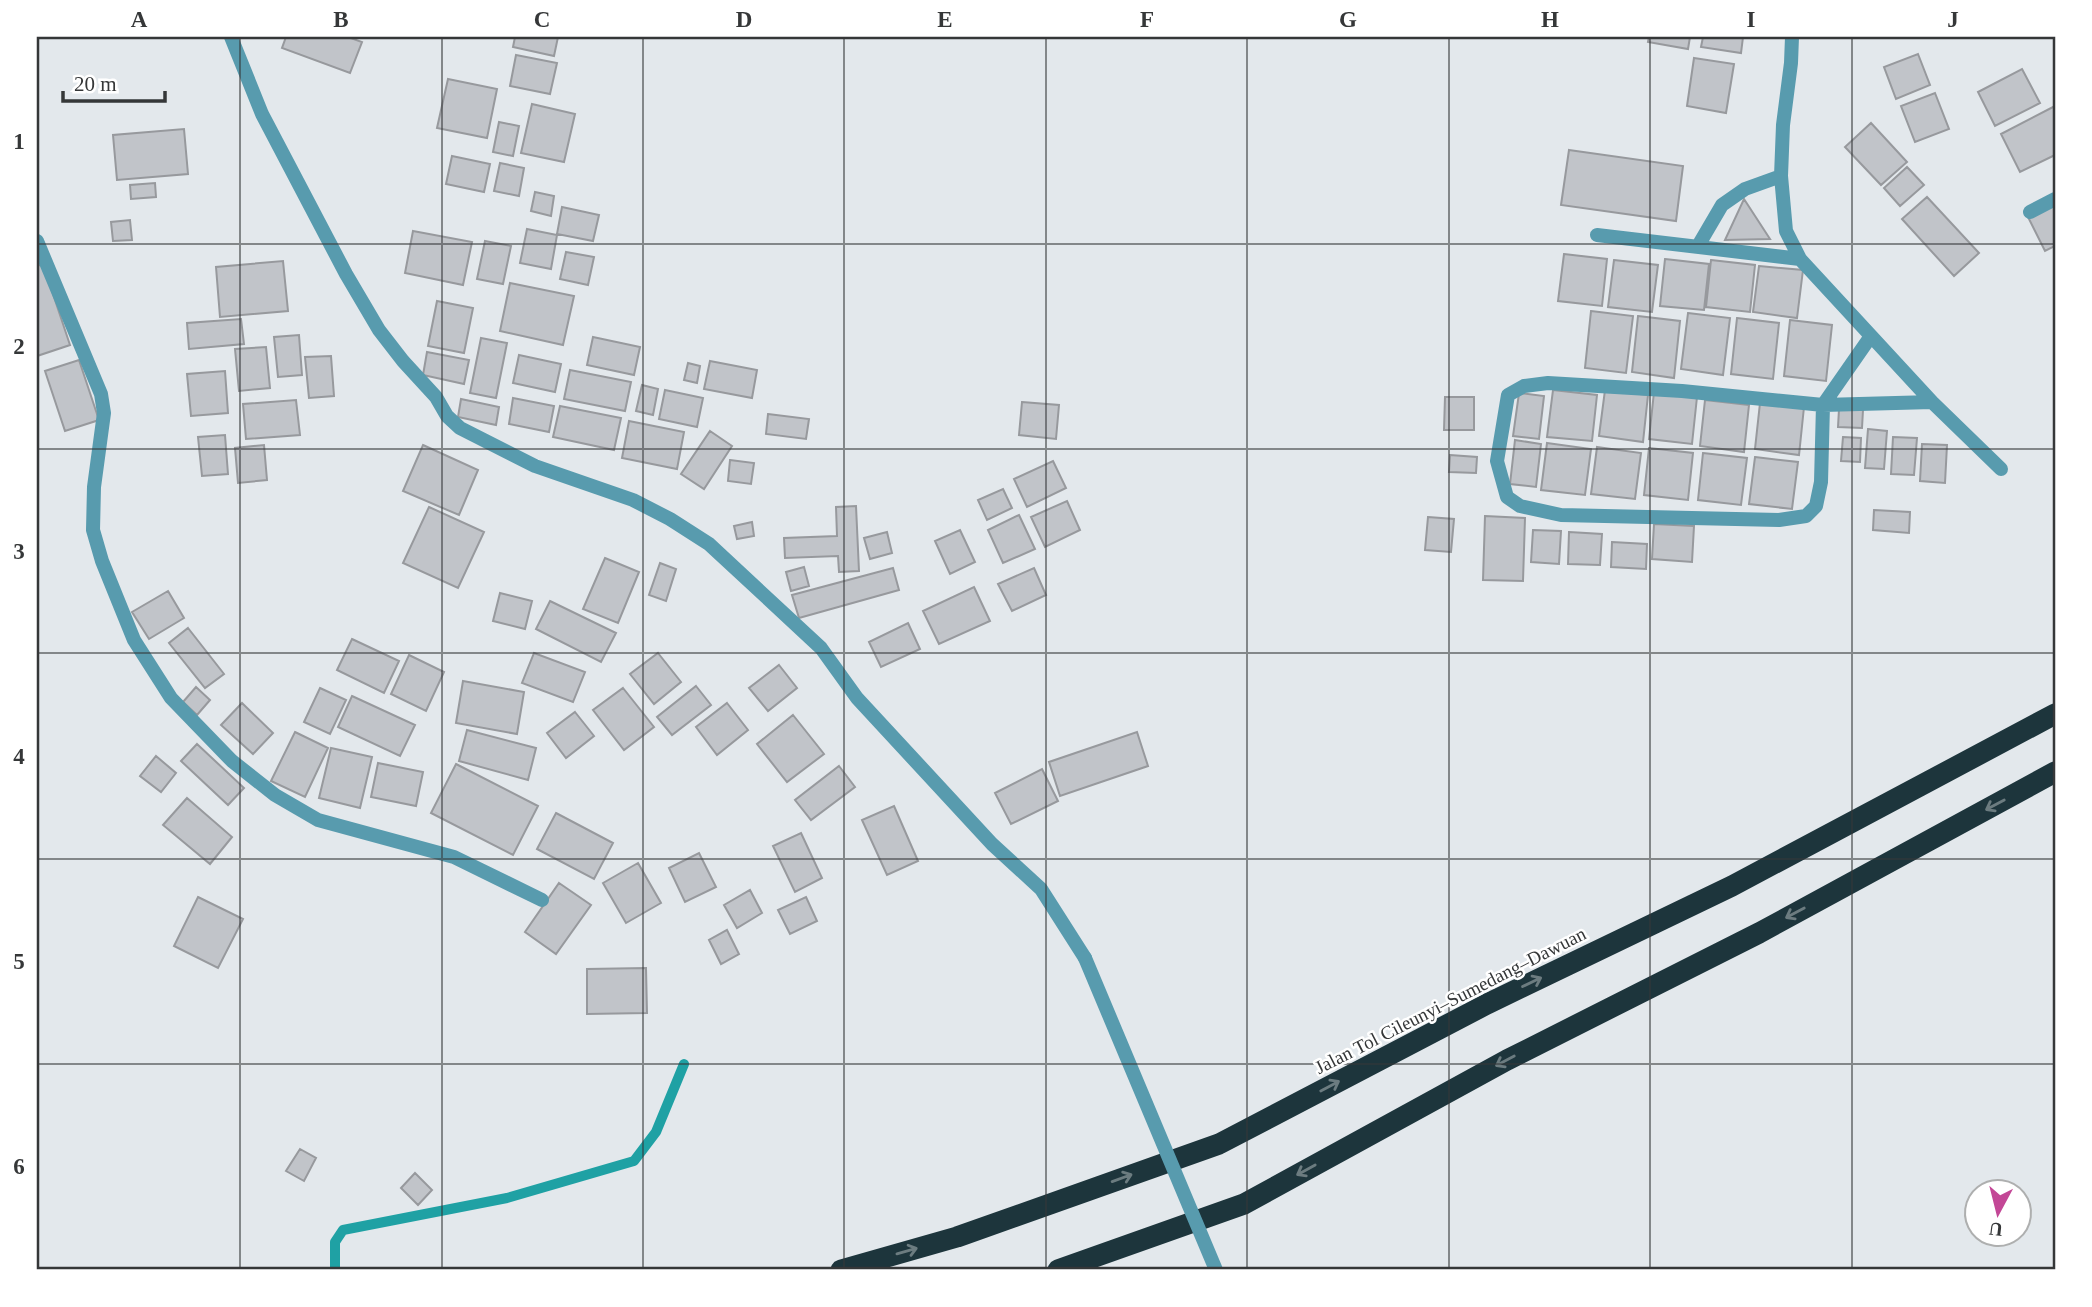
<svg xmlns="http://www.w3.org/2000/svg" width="2092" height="1307" viewBox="0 0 2092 1307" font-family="'Times New Roman',serif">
<rect width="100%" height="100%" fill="#e3e8ec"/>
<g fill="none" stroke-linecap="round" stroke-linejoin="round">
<path stroke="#1fa1a4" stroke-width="10" d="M335,1270V1242L343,1230L507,1198L634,1161L656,1132L684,1064"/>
</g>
<path fill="#c1c4c9" stroke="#97999d" stroke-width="2" d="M286,37H348L362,42L350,73L282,48Z
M515,37H558L554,56L513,47Z
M1649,37H1690L1688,49L1648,42Z
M1703,37H1743L1741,53L1701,47Z
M1918,54L1930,85L1896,99L1884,67Z
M516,55L557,63L550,94L510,86Z
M1694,58L1734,64L1726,113L1687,106Z
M2022,69L2040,103L1995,126L1978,92Z
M448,79L497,89L487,138L437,128Z
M1935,93L1949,129L1915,142L1901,106Z
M532,104L575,114L564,162L521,153Z
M2055,106V155L2020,172L2001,134Z
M499,122L519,126L513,156L493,152Z
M1871,123L1907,162L1881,185L1845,147Z
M184,129L188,174L117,180L113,135Z
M1569,150L1683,166L1676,221L1561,205Z
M452,156L490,164L484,192L446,184Z
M500,163L524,168L519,196L494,191Z
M1907,167L1924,185L1900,206L1884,188Z
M155,183L156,197L131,199L130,185Z
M535,192L554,196L551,216L531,211Z
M2055,196V246L2045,251L2025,211Z
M1927,197L1979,253L1954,276L1902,219Z
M1744,199L1770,239L1725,240Z
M562,207L599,215L593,241L557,234Z
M130,220L132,240L113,241L111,222Z
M527,229L557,235L551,269L520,263Z
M413,231L472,242L463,285L405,273Z
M485,241L511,246L503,284L477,279Z
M566,252L594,257L588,285L560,279Z
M1564,254L1607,259L1602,306L1558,301Z
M1665,259L1709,264L1704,310L1660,306Z
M1614,260L1658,265L1652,312L1608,307Z
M1711,260L1755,265L1750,312L1706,307Z
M283,261L288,311L220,317L216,267Z
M43,264L70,345L37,356V266Z
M1759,266L1803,270L1797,318L1753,312Z
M510,283L574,296L563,345L500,331Z
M437,301L473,308L464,353L428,346Z
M1591,311L1633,316L1626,373L1585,368Z
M1688,313L1730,318L1723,375L1681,369Z
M1638,316L1680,321L1674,378L1632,372Z
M1737,318L1779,323L1773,379L1731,374Z
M241,319L244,344L189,349L187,323Z
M1790,320L1832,325L1826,381L1784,376Z
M299,335L302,375L278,377L274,337Z
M593,337L640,347L634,375L587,365Z
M481,338L507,343L496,398L470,393Z
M266,347L270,388L239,391L235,349Z
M427,352L469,360L464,384L423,375Z
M519,355L561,364L555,392L513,383Z
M331,356L334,396L309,398L305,357Z
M79,360L99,420L65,431L45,371Z
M710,361L757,370L752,398L704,389Z
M688,363L700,366L697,383L684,380Z
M570,370L631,382L625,411L564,399Z
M225,371L228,413L191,416L187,374Z
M642,385L658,389L653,415L636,411Z
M665,390L703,398L697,427L659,419Z
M1553,390L1597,395L1592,441L1547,437Z
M1605,390L1648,395L1643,442L1599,436Z
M1654,392L1697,397L1692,444L1649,439Z
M1519,393L1544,396L1539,439L1513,436Z
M1445,397H1474V430H1444Z
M513,398L554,406L549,432L509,424Z
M461,399L499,407L496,425L458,417Z
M296,400L300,435L246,439L243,404Z
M1705,400L1749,405L1744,452L1700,446Z
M1022,402L1059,405L1056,439L1019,435Z
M1760,403L1804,407L1799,455L1755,449Z
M560,406L621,418L614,450L553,437Z
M1839,409L1863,410L1862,428L1838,427Z
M768,414L809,419L806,439L766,434Z
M629,421L684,432L677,469L622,458Z
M1868,429L1887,431L1884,469L1865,468Z
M710,431L732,446L704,489L681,474Z
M225,435L228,474L202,476L198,437Z
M1843,437L1861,438L1860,462L1841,461Z
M1893,437L1917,438L1914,475L1891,474Z
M1515,440L1541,444L1536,487L1510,484Z
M1547,443L1591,449L1585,495L1541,490Z
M1922,444L1947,445L1945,483L1920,481Z
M264,445L267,480L238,483L235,448Z
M423,445L478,470L459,515L403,491Z
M1597,447L1641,453L1635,499L1591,494Z
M1649,448L1693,453L1688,500L1644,495Z
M1703,453L1747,458L1741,505L1698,500Z
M1450,455L1477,457L1476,473L1449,472Z
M1755,457L1798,462L1792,509L1749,504Z
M730,460L754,463L751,484L728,481Z
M1053,461L1066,488L1027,507L1014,479Z
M1003,489L1012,508L987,520L978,500Z
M1067,501L1080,530L1045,547L1031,517Z
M856,506L859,571L839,572L838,556L785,558L784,538L837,536L836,507Z
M429,507L484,532L458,588L403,563Z
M1874,510L1910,512L1909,533L1873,530Z
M1019,515L1035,549L1003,563L988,530Z
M1485,516L1525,518L1523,581L1483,580Z
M1428,517L1454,519L1451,552L1425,550Z
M752,522L754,536L737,539L734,526Z
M1654,524L1694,526L1692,562L1652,559Z
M960,530L975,562L950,574L935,541Z
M1533,530L1561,531L1559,564L1531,562Z
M887,532L892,553L870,559L864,538Z
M1569,532L1602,534L1600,565L1568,564Z
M1612,542L1647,544L1646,569L1611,567Z
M605,558L639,572L618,623L583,609Z
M660,563L676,569L666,601L649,595Z
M804,567L809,586L791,591L786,572Z
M893,568L899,590L799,618L792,595Z
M1034,568L1046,595L1012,611L998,584Z
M974,587L990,621L939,644L923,611Z
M168,591L184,618L149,639L132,612Z
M500,593L532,601L525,629L493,621Z
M550,601L616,633L601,662L536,629Z
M908,623L920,649L881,667L869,642Z
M188,628L224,674L205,688L169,643Z
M352,639L399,661L384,693L337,670Z
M534,653L585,672L573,702L522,683Z
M658,653L681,682L654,704L630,674Z
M409,655L444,672L426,711L391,694Z
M779,665L797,688L768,711L749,688Z
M463,681L524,692L517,734L456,723Z
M696,686L711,705L672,735L657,717Z
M196,687L210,700L197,715L183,702Z
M320,688L346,700L330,734L304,722Z
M623,688L654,727L624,750L593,710Z
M352,696L415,725L400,756L338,727Z
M242,703L273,733L253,754L221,725Z
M727,703L748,730L717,755L696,727Z
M575,712L594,736L566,758L547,733Z
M793,715L824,754L787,782L757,744Z
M467,730L536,748L528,780L459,761Z
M295,732L328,748L305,797L271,781Z
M1137,732L1148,766L1060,796L1049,762Z
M197,744L244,788L228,805L181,761Z
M331,748L372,757L360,808L319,798Z
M156,756L176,773L161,792L140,776Z
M378,763L423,772L416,806L371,797Z
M456,764L538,806L513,855L431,813Z
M839,766L855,787L811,820L795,800Z
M1042,769L1058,801L1011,824L995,793Z
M187,798L232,837L210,864L163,825Z
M894,806L918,861L887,875L862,820Z
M556,813L613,843L594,879L537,849Z
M801,833L822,878L795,892L773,846Z
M699,853L716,887L685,902L669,868Z
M638,863L661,903L626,923L603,883Z
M559,883L591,905L556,954L525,932Z
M750,890L762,913L737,928L724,905Z
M198,897L243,919L218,968L174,946Z
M806,897L817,921L790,934L778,910Z
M727,930L739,954L721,964L709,940Z
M646,968L647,1013L587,1014V969Z
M300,1149L316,1158L304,1181L286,1171Z
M415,1173L432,1190L418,1205L401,1188Z"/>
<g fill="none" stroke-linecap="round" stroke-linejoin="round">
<path stroke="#589bae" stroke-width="14" d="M231,37L262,114L346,274L379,330L403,361L436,397L447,416L460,428L535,466L633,500L670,519L709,544L821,648L857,698L992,844L1041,889L1085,958
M1792,37L1791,63L1783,125L1781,176L1786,231L1800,259L1932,402L2001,469
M2030,212L2055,199
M1597,235L1800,259
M37,241L101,394L104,413L94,487L93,530L102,561L134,640L171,698L232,761L275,795L318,820L454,857L542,900
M1698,246L1722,205L1745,189L1781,176
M1871,336L1823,405L1821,482L1816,506L1806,516L1779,520L1561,515L1520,506L1507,497L1497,461L1508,395L1524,386L1548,383L1682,391L1823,405L1932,402"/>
<path stroke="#1d353c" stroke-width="21" d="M841,1270L957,1237L1219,1144L1487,1004L1732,886L2055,714
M1058,1270L1244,1204L1507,1060L1759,933L2055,772"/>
<path stroke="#589bae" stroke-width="14" d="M1085,958L1216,1270"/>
</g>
<defs><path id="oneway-shaft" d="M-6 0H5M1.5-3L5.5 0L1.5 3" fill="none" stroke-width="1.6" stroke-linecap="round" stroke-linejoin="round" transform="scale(1.75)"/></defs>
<g stroke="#6c7c80">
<use href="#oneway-shaft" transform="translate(1995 805) rotate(152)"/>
<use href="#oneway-shaft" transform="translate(1795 913) rotate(152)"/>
<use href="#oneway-shaft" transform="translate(1532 982) rotate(-26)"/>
<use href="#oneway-shaft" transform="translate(1505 1061) rotate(152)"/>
<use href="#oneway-shaft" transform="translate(1330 1086) rotate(-28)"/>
<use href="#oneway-shaft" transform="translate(1306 1170) rotate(151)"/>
<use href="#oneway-shaft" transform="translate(1122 1178) rotate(-20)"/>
<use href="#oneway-shaft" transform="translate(907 1251) rotate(-16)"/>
</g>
<path fill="none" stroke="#353738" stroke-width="2" stroke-opacity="0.55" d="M240,37V1270M442,37V1270M643,37V1270M844,37V1270M1046,37V1270M1247,37V1270M1449,37V1270M1650,37V1270M1852,37V1270M37,244H2055M37,449H2055M37,653H2055M37,859H2055M37,1064H2055"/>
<g text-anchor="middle" stroke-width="5" stroke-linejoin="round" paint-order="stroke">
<g font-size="19" fill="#353738" stroke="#fff">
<text transform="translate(1450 1000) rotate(-27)" y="7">Jalan Tol Cileunyi–Sumedang–Dawuan</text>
</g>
</g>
<rect width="2092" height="1307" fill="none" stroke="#ffffff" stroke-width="77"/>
<g transform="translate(1998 1213) rotate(187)"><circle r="33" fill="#ffffff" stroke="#aeafaf" stroke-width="2"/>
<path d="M0-5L12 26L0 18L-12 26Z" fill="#c34796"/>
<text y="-10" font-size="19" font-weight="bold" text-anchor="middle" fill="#353738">U</text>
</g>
<path d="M63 91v10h102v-10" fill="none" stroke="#353738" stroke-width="3.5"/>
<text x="74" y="91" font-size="21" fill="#353738" stroke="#ffffff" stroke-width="5" paint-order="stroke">20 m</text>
<rect x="38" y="38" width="2016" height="1230" fill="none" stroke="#353738" stroke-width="2.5"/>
<g font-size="23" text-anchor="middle" font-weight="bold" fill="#353738">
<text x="139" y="27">A</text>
<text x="341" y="27">B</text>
<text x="542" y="27">C</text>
<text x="744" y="27">D</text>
<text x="945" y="27">E</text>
<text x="1147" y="27">F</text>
<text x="1348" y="27">G</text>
<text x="1550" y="27">H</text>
<text x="1751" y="27">I</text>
<text x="1953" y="27">J</text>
<text x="19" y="149">1</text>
<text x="19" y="354">2</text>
<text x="19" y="559">3</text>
<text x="19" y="764">4</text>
<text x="19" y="969">5</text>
<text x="19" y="1174">6</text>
</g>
</svg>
